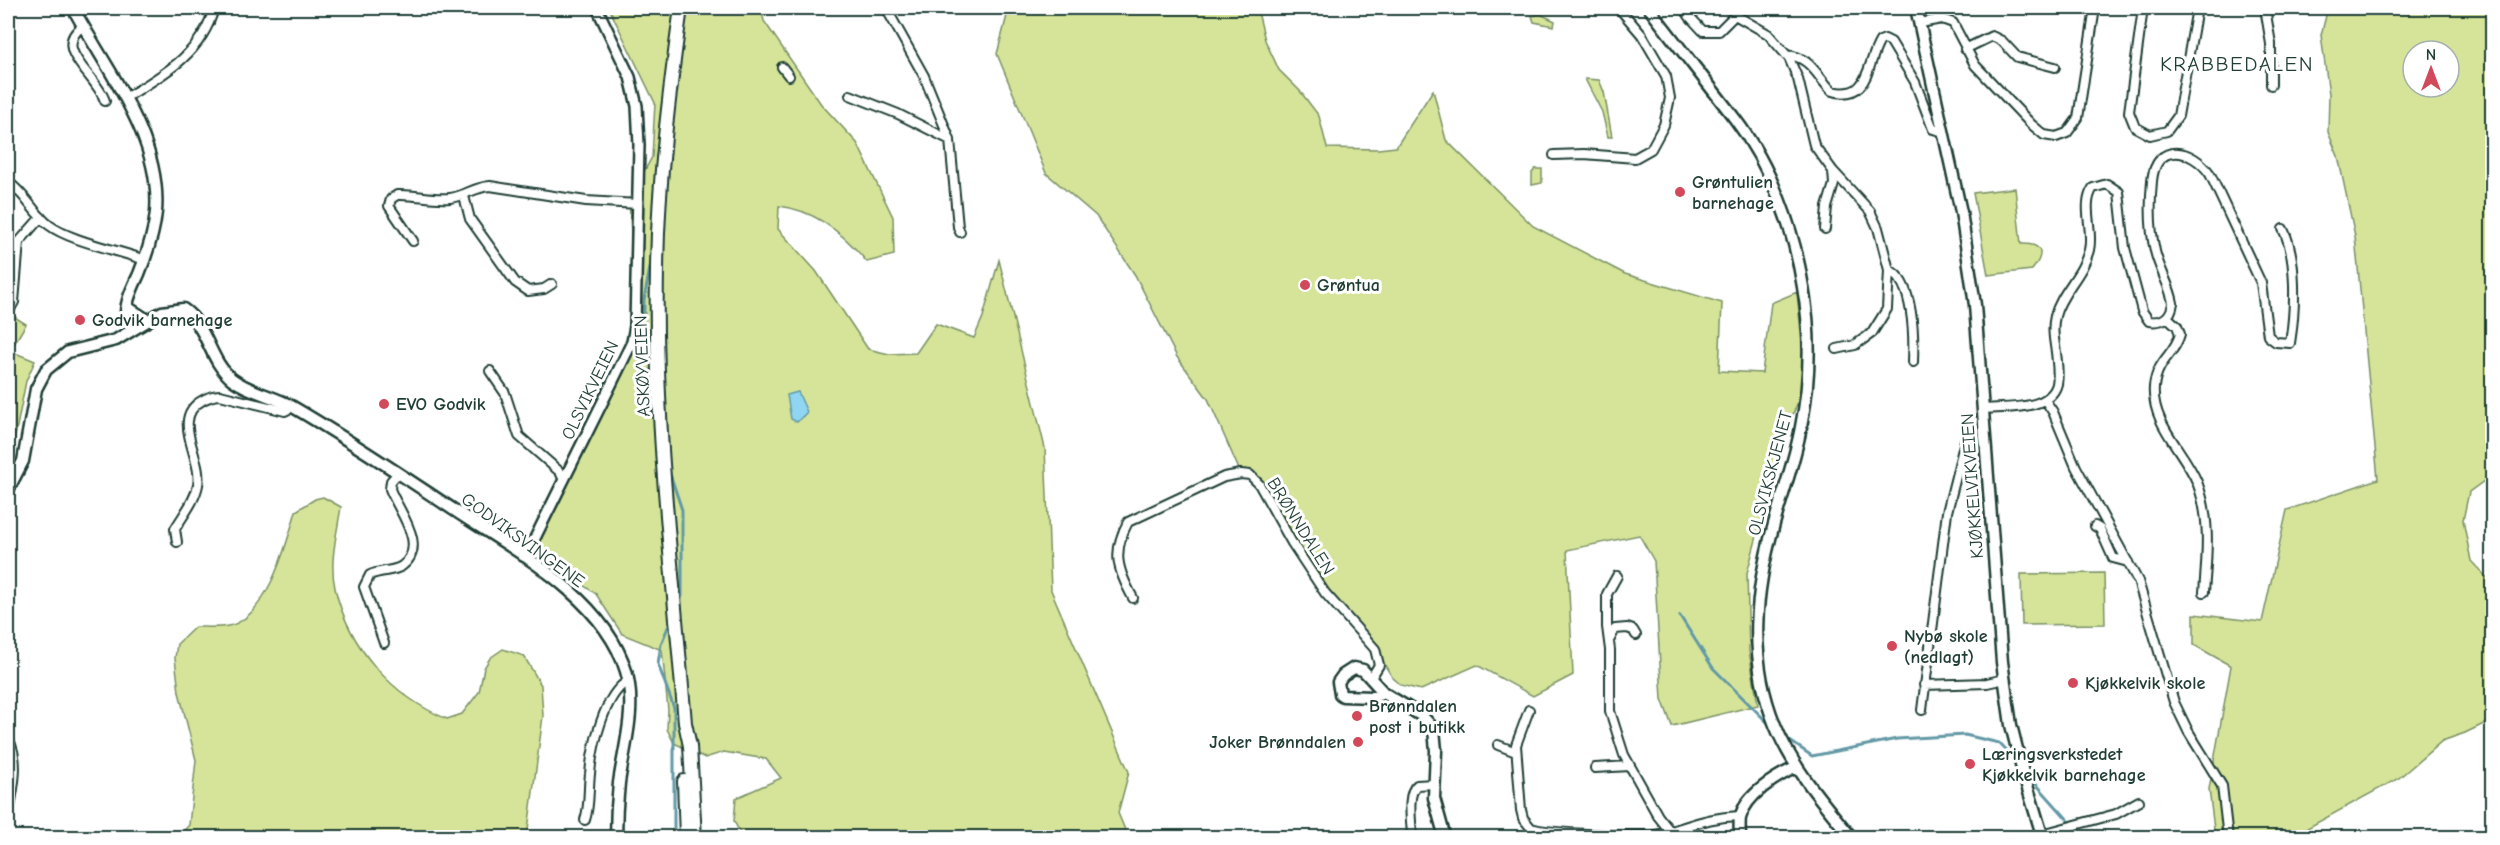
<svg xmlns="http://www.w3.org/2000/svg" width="2500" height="845" viewBox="0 0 2500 845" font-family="'Comic Neue',sans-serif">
<rect width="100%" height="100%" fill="#fff"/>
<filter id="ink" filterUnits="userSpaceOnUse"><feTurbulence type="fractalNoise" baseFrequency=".0167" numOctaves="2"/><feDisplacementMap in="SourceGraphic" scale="12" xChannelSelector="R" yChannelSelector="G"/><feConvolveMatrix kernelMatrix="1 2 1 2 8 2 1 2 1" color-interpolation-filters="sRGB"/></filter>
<g filter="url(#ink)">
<path fill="#d5e498" stroke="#7a9066" stroke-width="1.5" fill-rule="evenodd" d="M609,8H761L764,21L821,104L857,143L893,217L894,255L867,262C845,235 815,210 779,206L778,229L816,271L868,349L889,354L916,353L936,324L974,338L983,317L999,260L1045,448L1051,590L1129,772L1118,813L1128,837H742L734,821L736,798L781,778L766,759L724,752L705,758L674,743L667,729L668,710L662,650L622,634L596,594L533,551L578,453L637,338L629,199L652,157L655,103Z
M1009,8H1257L1265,40L1279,70L1300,91L1319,116L1327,148L1378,149L1396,147L1433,90L1446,140L1533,226L1625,274L1722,303L1719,371L1762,373L1771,303L1797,292L1804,363L1802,391L1783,440L1747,573L1749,651L1758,705L1672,726L1662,699L1654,561L1639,535L1567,550L1573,675L1533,696L1477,665L1421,690L1401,685L1392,677L1375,649L1325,593L1259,484L1241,474L1208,399L1177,357L1135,275L1096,216L1046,173L997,54Z
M2328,8H2492V475L2469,492L2463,520L2471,561L2492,583V720L2465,733L2442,741L2399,778L2300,832L2303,837H2215L2209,789L2231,666L2194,645V614L2262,622L2287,510L2378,479L2355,236L2338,156L2328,132L2329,94L2321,35ZM2413,51H2449V87H2413Z
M1540,14L1555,21L1554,26L1534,22L1532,16Z
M1585,79L1599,80L1604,92L1612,137H1608L1602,112Z
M1535,169H1542V183L1532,185V173Z
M2015,188L2021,244C2043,243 2045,254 2032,270L1988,275L1973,193Z
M8,313L26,324L10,351L35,361L26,381L12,452L8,451Z
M323,497L341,507C337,533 329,562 335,588C349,648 392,696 447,719L462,714L479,692L484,668L490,658L503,649L524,656L541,685L543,716L527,837H178L189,825L196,760L179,692L175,658L177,644L195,627C206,627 218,628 228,626C267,619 287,543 296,511L315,499Z
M2104,573L2105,624L2022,625L2021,574Z"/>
<path fill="#90d6f2" stroke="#6399a6" stroke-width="1.5" d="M798,392L807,412L797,422L791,419L787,395Z"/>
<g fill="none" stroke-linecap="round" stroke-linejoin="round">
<path stroke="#6399a6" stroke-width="3" d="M657,157L660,131
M651,262L644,300V368L655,425
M669,471L682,510V596L679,603
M1680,616L1713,668L1770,725
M671,620L661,644L658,664L674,708V838
M1784,737L1812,756L1897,739L1965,735L1999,743L2016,761
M2028,775L2078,831L2080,838"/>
<defs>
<path id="minor" d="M886,8L924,76L950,140L958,227L960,232
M1684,8L1690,17L1703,31H1719L1735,15L1768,34L1789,58L1798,79L1814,145L1833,171L1870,211L1878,228L1889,270L1887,309L1872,333L1855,345L1837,349
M2143,8L2129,112L2135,127L2150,135L2167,131L2178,116L2197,8
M2265,8L2271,44V85
M1920,23L1942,19L1953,23L1975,65L2031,124L2044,135L2056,137L2067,133L2078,118L2095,8
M83,26C50,49 97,75 105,101
M1965,49L1992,36L2002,41L2017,57L2055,67
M1786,55C1811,56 1817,77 1832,91C1870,101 1866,64 1880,41L1885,39L1891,42L1915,82L1933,129L1944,132
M782,67L789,76
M850,95L898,114L950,140
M125,98C163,75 202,54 214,8
M1554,155L1584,154L1635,158L1651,149L1664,125L1670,98L1666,76L1642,35L1619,8
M8,182C25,193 33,213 49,225C70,241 118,250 145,260
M464,196L470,219L515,282L528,291L544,289L552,284
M1825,229L1827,207L1834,184L1833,172
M413,241L389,206L391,199L397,195C415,194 432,200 450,198C465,196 475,187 490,186L586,201L638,204
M1889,270C1914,281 1914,338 1913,362
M8,313L14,302L19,242L41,217
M2167,317L2177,326L2180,334C2175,355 2157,359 2154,387C2151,423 2184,451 2197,482C2211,518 2207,555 2204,592
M490,371L505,393L519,436L560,472L564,480
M2045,400L2053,412L2076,467L2138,581L2174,702L2188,731L2222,786L2228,838
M1983,409C2006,407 2050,411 2057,384C2059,374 2057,363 2056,352C2054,340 2052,328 2055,316C2061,292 2083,275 2089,250C2094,230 2081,206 2093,188L2107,184L2119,192L2125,248L2142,311L2149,321C2163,323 2171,317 2173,303C2170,285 2159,269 2155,251C2150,230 2150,202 2152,181C2156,141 2192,148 2210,174L2261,283L2268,336L2276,342L2290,343C2295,312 2298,258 2283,229
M2095,526L2100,529L2113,558L2128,562
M177,542L175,529C183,515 195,501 198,485C203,457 169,418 203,400C209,397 213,395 220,395L285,411L293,407
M1617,576L1607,594V627L1610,650V711L1624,755L1658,816L1669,830
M1133,598C1117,569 1112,552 1128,522L1224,477L1241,474L1250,475L1259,484L1292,543L1325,593L1375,649L1379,665L1371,678
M1610,639L1615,629L1627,628L1633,630L1636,635
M384,643L364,587L370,575C380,570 393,572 402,566C429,546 398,511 390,489L391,481L398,473
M1924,685L1987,683L2005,679
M1529,710L1516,745L1521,810L1523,818L1531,828C1544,833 1646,838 1660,834C1691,826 1706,817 1740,816
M1922,710L1947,512L1968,429L1973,420
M8,738C22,764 11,793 8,821
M1498,745L1516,752
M1595,768L1630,766
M585,820C590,805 588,790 590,774C592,748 604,694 628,681
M2042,834L2116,814L2139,801
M1803,837V838
M1412,838C1412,823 1406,794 1417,785L1434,784"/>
<path id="tertiary" d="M523,556L534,540L612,383L632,342L635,326L639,145L637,106L630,77L597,8"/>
<path id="secondary" d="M73,8C106,69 162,138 156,212C154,234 147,254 139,274C134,285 126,300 126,313C126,319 129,324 133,329
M1649,8C1677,45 1707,82 1735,119C1771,166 1794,229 1803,287C1811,332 1810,382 1801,427C1795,460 1783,492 1774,524C1755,591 1748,659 1775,725C1792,767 1823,803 1852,838
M1916,8L1961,212L1975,305L2002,662L2011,725L2022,769L2043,838
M127,307L146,319
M8,490L23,461L36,389L46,370L68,352L116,340L162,312L183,309C208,326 209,361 232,379C249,392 274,396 293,407C348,439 401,475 454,510C514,550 604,597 626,671C637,708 624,747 619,783C617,801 616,819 616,838
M1384,693L1373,697L1343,696L1340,694L1338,682L1343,675L1354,668L1363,670L1384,693L1422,716L1434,729L1436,751L1434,798L1445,838
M1740,838C1740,831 1739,824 1740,818C1746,794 1777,776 1797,767"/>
<path id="primary" d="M681,8C669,94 658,182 657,270C654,421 673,572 685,723L690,746L695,838
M684,781L686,838"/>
</defs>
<use href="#minor" stroke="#1f3d34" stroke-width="12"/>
<use href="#tertiary" stroke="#1f3d34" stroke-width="14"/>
<use href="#secondary" stroke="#1f3d34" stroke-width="15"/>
<use href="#primary" stroke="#1f3d34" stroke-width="16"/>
<use href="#minor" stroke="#fff" stroke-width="8"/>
<use href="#tertiary" stroke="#fff" stroke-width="9"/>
<use href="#secondary" stroke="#fff" stroke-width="10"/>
<use href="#primary" stroke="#fff" stroke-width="12"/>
</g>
</g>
<g fill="#d1495b" stroke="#fff" stroke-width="2">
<circle cx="1680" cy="192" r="6"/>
<circle cx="1305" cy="285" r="6"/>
<circle cx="80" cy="320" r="6"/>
<circle cx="384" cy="404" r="6"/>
<circle cx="1892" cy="646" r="6"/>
<circle cx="2073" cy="683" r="6"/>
<circle cx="1357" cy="716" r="6"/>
<circle cx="1358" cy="742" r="6"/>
<circle cx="1970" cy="764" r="6"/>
</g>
<g text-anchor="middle" stroke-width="6" stroke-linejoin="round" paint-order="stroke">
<g font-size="18" font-weight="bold" fill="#1f3d34" stroke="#fff" text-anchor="start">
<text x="1692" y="188">Grøntulien<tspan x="1692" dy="21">barnehage</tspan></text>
<text x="1317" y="291">Grøntua</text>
<text x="92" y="326">Godvik barnehage</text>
<text x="396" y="410">EVO Godvik</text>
<text x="1904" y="642">Nybø skole<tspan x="1904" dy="21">(nedlagt)</tspan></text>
<text x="2085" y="689">Kjøkkelvik skole</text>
<text x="1369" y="712">Brønndalen<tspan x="1369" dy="21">post i butikk</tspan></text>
<text x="1346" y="748" text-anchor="end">Joker Brønndalen</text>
<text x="1982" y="760">Læringsverkstedet<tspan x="1982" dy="21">Kjøkkelvik barnehage</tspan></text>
</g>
<g font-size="18" fill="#1f3d34" stroke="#fff">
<text transform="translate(642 366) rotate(-92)" y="6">ASKØYVEIEN</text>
<text transform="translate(590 390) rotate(-64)" y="6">OLSVIKVEIEN</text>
<text transform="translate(1770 473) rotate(-75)" y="6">OLSVIKSKJENET</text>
<text transform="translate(1972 486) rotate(-94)" y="6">KJØKKELVIKVEIEN</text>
<text transform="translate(1301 526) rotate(58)" y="6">BRØNNDALEN</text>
<text transform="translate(523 540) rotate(36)" y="6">GODVIKSVINGENE</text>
</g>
<g font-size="21" letter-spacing="1.5" fill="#1f3d34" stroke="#fff">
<text x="2237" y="71">KRABBEDALEN</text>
</g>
</g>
<rect width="2500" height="845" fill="none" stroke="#fff" stroke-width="30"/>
<rect x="15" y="15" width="2470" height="815" fill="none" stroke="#1f3d34" stroke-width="2" filter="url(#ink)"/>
<g transform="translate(2431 69)"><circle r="28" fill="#ffffff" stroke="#a5b1ae" stroke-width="1.5"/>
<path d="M0-4.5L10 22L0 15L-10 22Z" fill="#d1495b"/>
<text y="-9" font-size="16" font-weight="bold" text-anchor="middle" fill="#1f3d34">N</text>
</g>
</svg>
